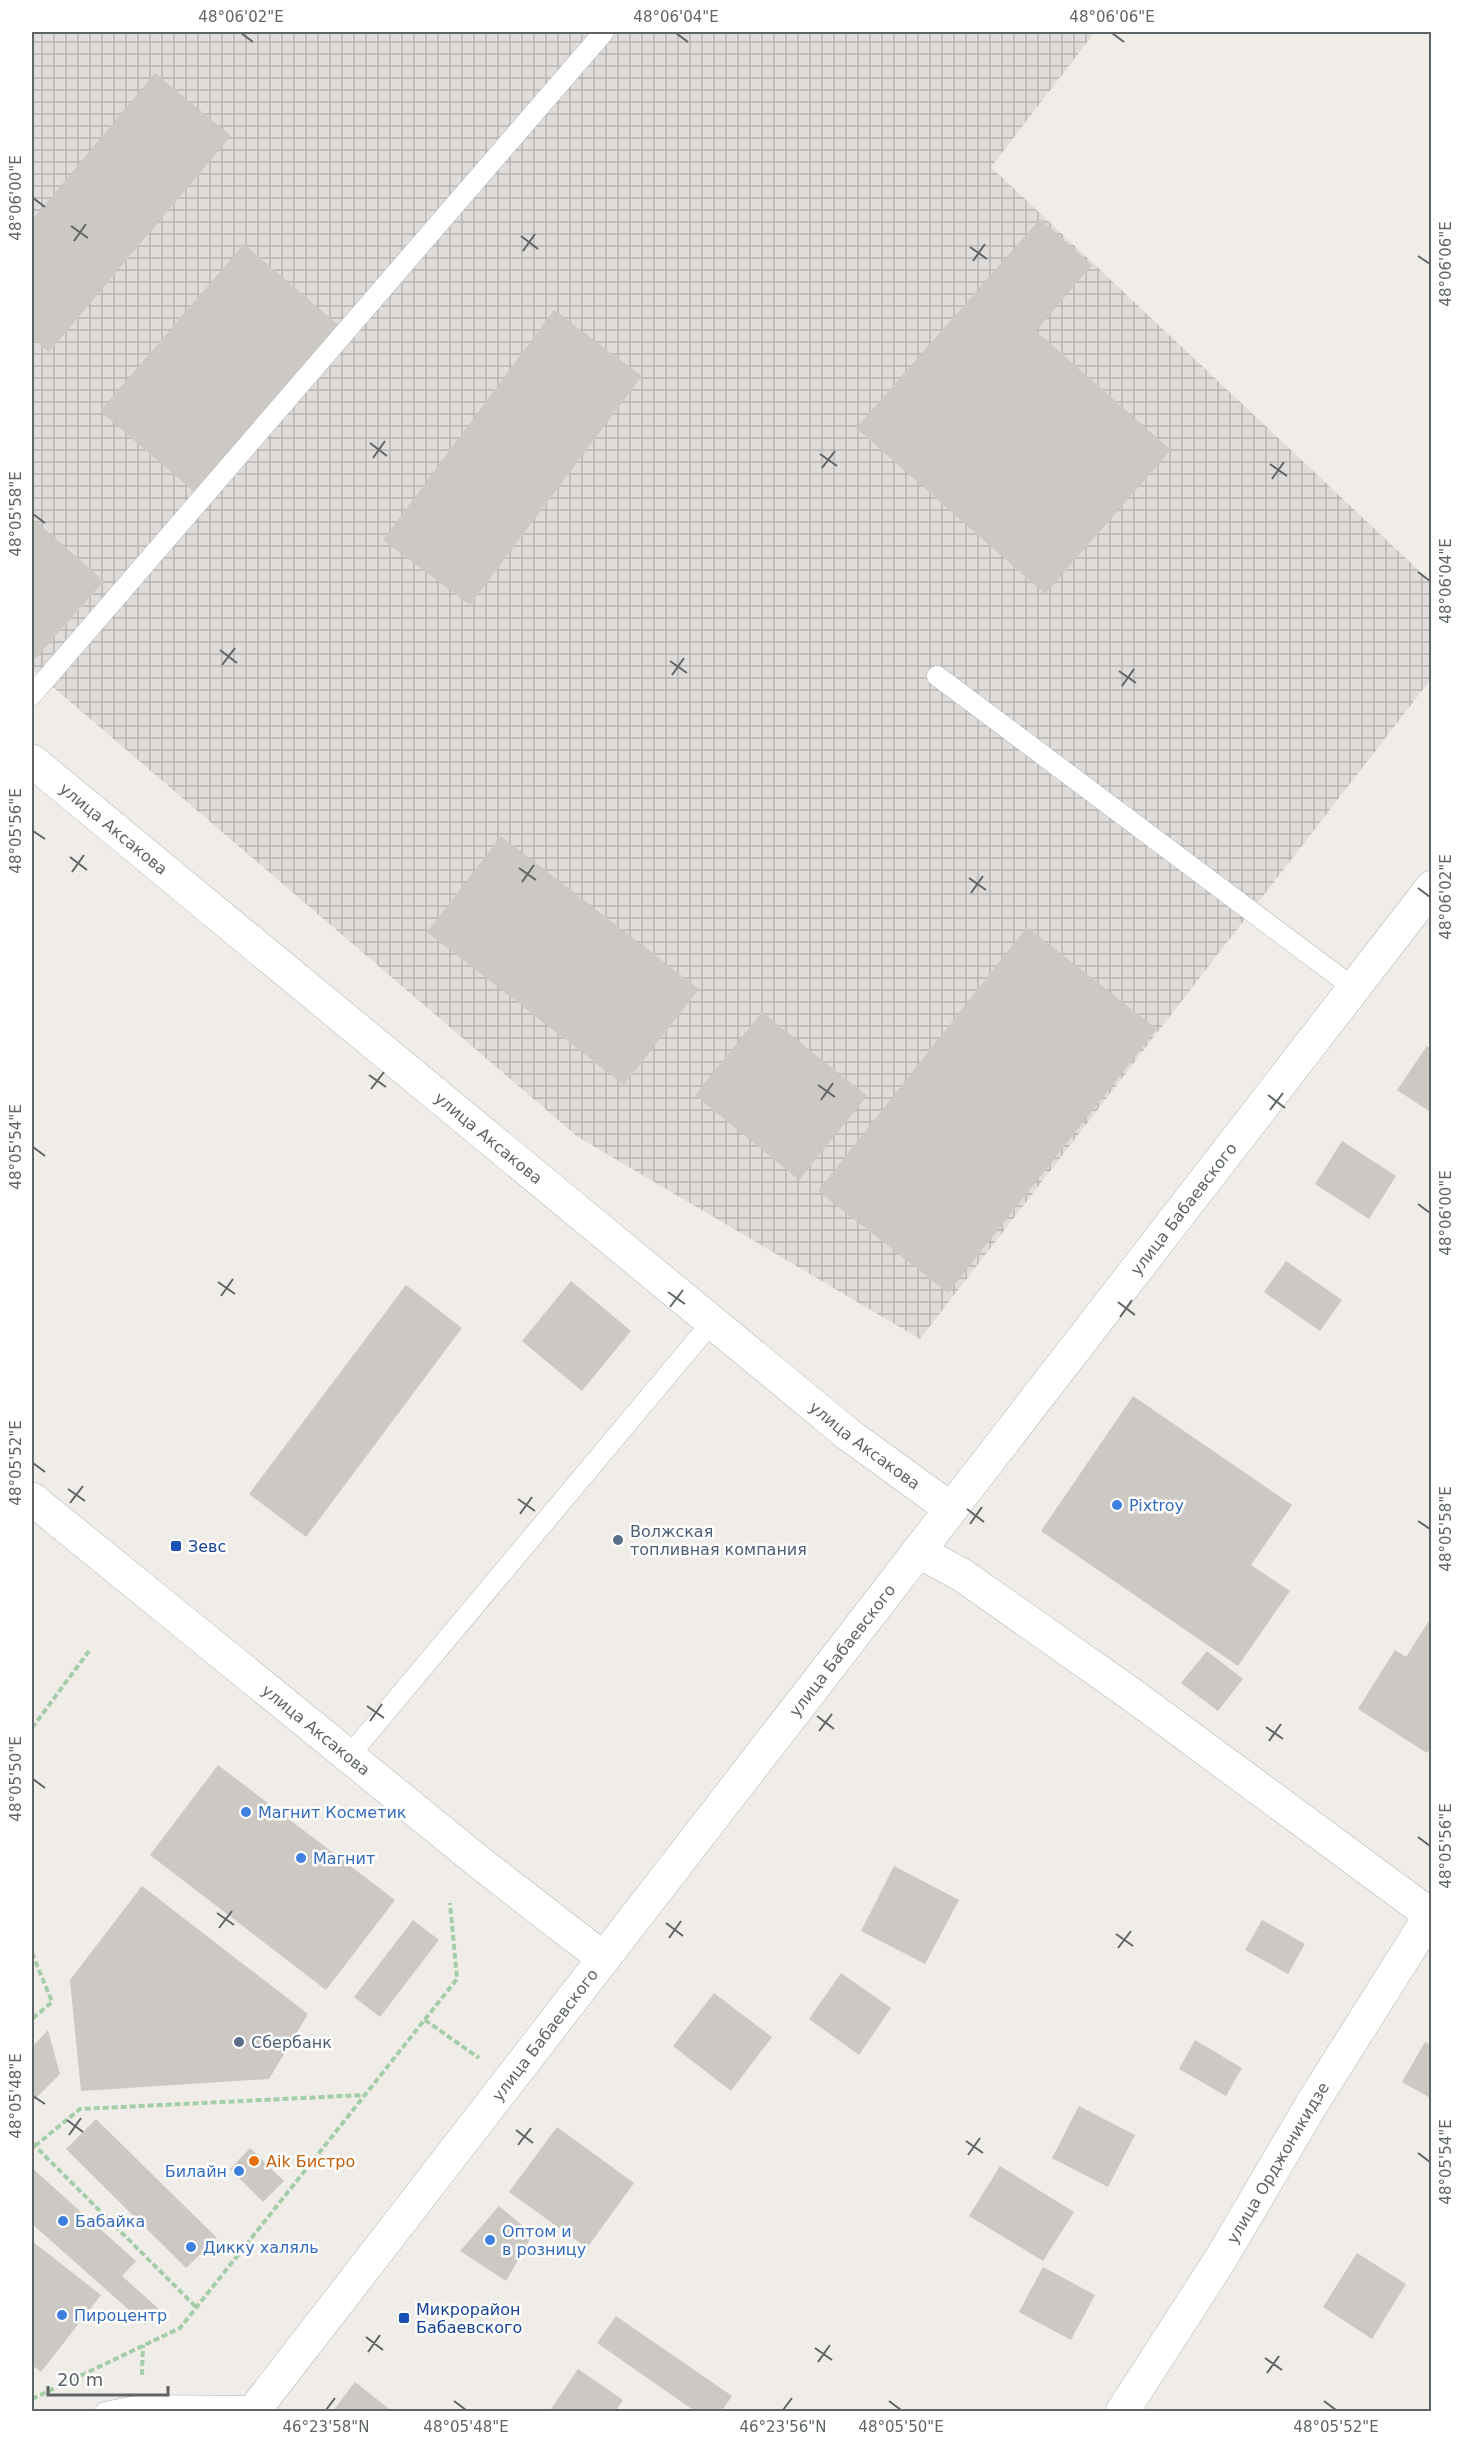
<svg xmlns="http://www.w3.org/2000/svg" width="1463" height="2443" viewBox="0 0 1463 2443" font-family="'DejaVu Sans',sans-serif">
<defs>
<pattern id="industrial-grid" width="8" height="8" patternUnits="userSpaceOnUse" patternTransform="scale(1.5)"><rect width="8" height="8" fill="#dfdcda"/><path d="M0 4h8M4 0v8" fill="none" stroke="#b8b6b5"/></pattern>
</defs>
<rect width="100%" height="100%" fill="#f0ede8"/>
<path fill="url(#industrial-grid)" d="M32,32H1095L991,167L1431,582V679L920,1339L578,1137L32,669Z"/>
<path fill="#ccc8c4" d="M155,73L231,136L49,352L32,338V220Z
M1040,219L1092,265L1036,331L1171,450L1045,594L856,428Z
M244,244L344,330L200,497L100,411Z
M554,310L642,376L470,605L383,540Z
M32,518L104,581L35,659L32,656Z
M501,836L699,989L624,1085L427,932Z
M1027,927L1157,1029L948,1293L818,1191Z
M762,1012L867,1096L799,1180L695,1095Z
M1427,1046L1432,1049V1113L1397,1090Z
M1342,1141L1396,1176L1369,1219L1315,1184Z
M1286,1261L1342,1300L1320,1331L1264,1292Z
M571,1281L631,1331L582,1391L522,1341Z
M406,1285L462,1328L306,1537L249,1494Z
M1133,1396L1292,1505L1251,1565L1290,1591L1238,1666L1041,1531Z
M1430,1619L1432,1745L1427,1753L1358,1709L1395,1650L1406,1657Z
M1207,1651L1243,1679L1218,1711L1181,1683Z
M218,1765L395,1900L326,1990L150,1855Z
M894,1866L959,1900L925,1964L861,1931Z
M142,1886L308,2014L269,2079L81,2091L70,1980Z
M413,1920L439,1940L380,2017L354,1997Z
M1262,1920L1305,1944L1288,1974L1245,1950Z
M841,1973L891,2008L859,2055L809,2019Z
M714,1993L772,2037L731,2091L673,2046Z
M48,2030L60,2074L32,2102V2047Z
M1195,2040L1242,2068L1226,2096L1179,2069Z
M1425,2042L1432,2046V2099L1402,2082Z
M1079,2106L1135,2135L1108,2187L1052,2158Z
M96,2119L217,2238L186,2268L66,2149Z
M557,2127L634,2183L587,2248L509,2192Z
M250,2148L284,2181L263,2202L230,2169Z
M1000,2166L1074,2212L1043,2261L969,2216Z
M32,2168L136,2261L122,2276L159,2309L146,2325L32,2224Z
M499,2206L533,2234L506,2281L460,2251Z
M32,2241L101,2295L41,2372L32,2365Z
M1357,2253L1406,2284L1372,2339L1323,2307Z
M1043,2267L1095,2295L1071,2340L1019,2312Z
M616,2316L732,2396L721,2412H696L597,2343Z
M578,2369L623,2400L615,2412H549Z
M355,2382L393,2412H332Z"/>
<g fill="none" stroke-linecap="round" stroke-linejoin="round">
<defs>
<path id="service" d="M937,676L1354,988
M32,695L604,32
M349,1756L712,1322
M105,2412L140,2405L258,2406"/>
<g id="minor">
<path id="s1" d="M32,761L849,1435L951,1509"/>
<path d="M918,1551L962,1575L1131,1694L1432,1916"/>
<path id="s2" d="M1122,2412L1220,2260L1313,2102L1432,1913"/>
</g>
<g id="secondary">
<path id="s3" d="M32,1499L484,1866L603,1958"/>
<path id="s4" d="M253,2412L1432,887"/>
</g>
</defs>
<use href="#service" stroke="#b3b6b9" stroke-width="21"/>
<use href="#minor" stroke="#b3b6b9" stroke-width="34"/>
<use href="#secondary" stroke="#b2b6b9" stroke-width="34"/>
<path stroke="#a5cda8" stroke-width="4" stroke-dasharray="6 3" stroke-linecap="butt" d="M32,1728L89,1651
M32,1953L52,2002L32,2019
M425,2020L479,2058
M32,2143L196,2307
M35,2146L80,2109L364,2095
M142,2375L143,2345
M32,2399L180,2328L457,1979L450,1903"/>
<use href="#service" stroke="#fff" stroke-width="20"/>
<use href="#minor" stroke="#fff" stroke-width="33"/>
<use href="#secondary" stroke="#fff" stroke-width="33"/>
</g>
<path fill="none" stroke="#5f6467" stroke-width="2" d="M241,33L253,42M676,33L688,42M1112,33L1124,42M33,198L45,207M71,226L88,238M521,236L538,249M74,241L86,224M970,247L987,259M523,251L535,234M1418,256L1430,264M973,261L985,244M370,443L387,456M820,454L837,466M373,458L385,441M1270,464L1287,476M822,468L835,451M1272,479L1284,462M33,514L45,523M1418,572L1430,581M220,650L237,663M670,661L687,673M222,665L235,648M1119,671L1136,683M672,675L684,658M1122,686L1134,669M33,831L45,839M70,857L87,870M519,868L536,880M72,872L84,855M969,878L986,890M522,882L534,865M1418,888L1430,897M971,893L983,876M369,1075L386,1087M818,1085L835,1097M371,1089L384,1072M1268,1095L1285,1108M821,1100L833,1083M1270,1110L1283,1093M33,1147L45,1156M1418,1204L1430,1213M218,1282L235,1294M668,1292L685,1304M221,1296L233,1279M1118,1302L1135,1315M670,1307L683,1290M1120,1317L1132,1300M33,1463L45,1472M68,1489L85,1501M518,1499L535,1511M70,1503L83,1486M967,1509L984,1522M520,1514L532,1497M1418,1521L1430,1529M970,1524L982,1507M367,1706L384,1718M817,1716L834,1729M370,1721L382,1704M1266,1727L1283,1739M819,1731L832,1714M1269,1741L1281,1724M33,1779L45,1788M1418,1837L1430,1846M217,1913L234,1925M666,1923L683,1936M219,1928L232,1911M1116,1934L1133,1946M669,1938L681,1921M1118,1948L1131,1931M33,2096L45,2104M67,2120L83,2132M516,2130L533,2143M69,2135L81,2118M966,2141L983,2153M518,2145L531,2128M1418,2153L1430,2162M968,2155L980,2138M366,2337L383,2350M815,2348L832,2360M368,2352L380,2335M1265,2358L1282,2370M818,2362L830,2345M1267,2373L1279,2356M454,2401L466,2410M889,2401L901,2410M1324,2401L1336,2410M326,2410L335,2398M783,2410L792,2398"/>
<g fill="#3f7fe0" stroke="#fff" stroke-width="2">
<circle cx="1117" cy="1505" r="6"/>
<circle cx="246" cy="1812" r="6"/>
<circle cx="301" cy="1858" r="6"/>
<circle cx="239" cy="2171" r="6"/>
<circle cx="63" cy="2221" r="6"/>
<circle cx="490" cy="2240" r="6"/>
<circle cx="191" cy="2247" r="6"/>
<circle cx="62" cy="2315" r="6"/>
</g>
<g fill="#5c6f8a" stroke="#fff" stroke-width="2">
<circle cx="618" cy="1540" r="6"/>
<circle cx="239" cy="2042" r="6"/>
</g>
<g fill="#1a4fb4" stroke="#fff" stroke-width="2">
<rect x="170" y="1540" width="12" height="12" rx="3"/>
<rect x="398" y="2312" width="12" height="12" rx="3"/>
</g>
<circle fill="#e8710a" stroke="#fff" stroke-width="2" cx="254" cy="2161" r="6"/>
<g text-anchor="middle" stroke-width="5" stroke-linejoin="round" paint-order="stroke">
<g font-size="16" fill="#5f6467" stroke="#fff">
<text dy="6" stroke="none"><textPath href="#s1" startOffset="106">улица Аксакова</textPath></text>
<text dy="6" stroke="none"><textPath href="#s1" startOffset="592">улица Аксакова</textPath></text>
<text dy="6" stroke="none"><textPath href="#s4" startOffset="1521">улица Бабаевского</textPath></text>
<text dy="6" stroke="none"><textPath href="#s1" startOffset="1078">улица Аксакова</textPath></text>
<text dy="6" stroke="none"><textPath href="#s4" startOffset="963">улица Бабаевского</textPath></text>
<text dy="6" stroke="none"><textPath href="#s3" startOffset="366">улица Аксакова</textPath></text>
<text dy="6" stroke="none"><textPath href="#s4" startOffset="477">улица Бабаевского</textPath></text>
<text dy="6" stroke="none"><textPath href="#s2" startOffset="294">улица Орджоникидзе</textPath></text>
</g>
<g font-size="16" fill="#366cbe" stroke="#fff" text-anchor="start">
<text x="1129" y="1511">Pixtroy</text>
<text x="258" y="1818">Магнит Косметик</text>
<text x="313" y="1864">Магнит</text>
<text x="227" y="2177" text-anchor="end">Билайн</text>
<text x="75" y="2227">Бабайка</text>
<text x="502" y="2237">Оптом и<tspan x="502" dy="18">в розницу</tspan></text>
<text x="203" y="2253">Дикку халяль</text>
<text x="74" y="2321">Пироцентр</text>
</g>
<g font-size="16" fill="#4e5e75" stroke="#fff" text-anchor="start">
<text x="630" y="1537">Волжская<tspan x="630" dy="18">топливная компания</tspan></text>
<text x="251" y="2048">Сбербанк</text>
</g>
<g font-size="16" fill="#164399" stroke="#fff" text-anchor="start">
<text x="188" y="1552">Зевс</text>
<text x="416" y="2315">Микрорайон<tspan x="416" dy="18">Бабаевского</tspan></text>
</g>
<g font-size="16" fill="#c56008" stroke="#fff" text-anchor="start">
<text x="266" y="2167">Aik Бистро</text>
</g>
</g>
<rect width="1463" height="2443" fill="none" stroke="#ffffff" stroke-width="66"/>
<path d="M48 2386v9h120v-9" fill="none" stroke="#5f6467" stroke-width="3"/>
<text x="57" y="2386" font-size="18" fill="#5f6467" stroke="#ffffff" stroke-width="4.5" paint-order="stroke">20 m</text>
<rect x="33" y="33" width="1397" height="2377" fill="none" stroke="#5f6467" stroke-width="2"/>
<g font-size="15" text-anchor="middle" fill="#5f6467">
<text x="241" y="22">48°06'02"E</text>
<text x="676" y="22">48°06'04"E</text>
<text x="1112" y="22">48°06'06"E</text>
<text transform="translate(16 198) rotate(-90)" y="5">48°06'00"E</text>
<text transform="translate(1446 264) rotate(-90)" y="5">48°06'06"E</text>
<text transform="translate(16 514) rotate(-90)" y="5">48°05'58"E</text>
<text transform="translate(1446 581) rotate(-90)" y="5">48°06'04"E</text>
<text transform="translate(16 831) rotate(-90)" y="5">48°05'56"E</text>
<text transform="translate(1446 897) rotate(-90)" y="5">48°06'02"E</text>
<text transform="translate(16 1147) rotate(-90)" y="5">48°05'54"E</text>
<text transform="translate(1446 1213) rotate(-90)" y="5">48°06'00"E</text>
<text transform="translate(16 1463) rotate(-90)" y="5">48°05'52"E</text>
<text transform="translate(1446 1529) rotate(-90)" y="5">48°05'58"E</text>
<text transform="translate(16 1779) rotate(-90)" y="5">48°05'50"E</text>
<text transform="translate(1446 1846) rotate(-90)" y="5">48°05'56"E</text>
<text transform="translate(16 2096) rotate(-90)" y="5">48°05'48"E</text>
<text transform="translate(1446 2162) rotate(-90)" y="5">48°05'54"E</text>
<text x="326" y="2432">46°23'58"N</text>
<text x="466" y="2432">48°05'48"E</text>
<text x="783" y="2432">46°23'56"N</text>
<text x="901" y="2432">48°05'50"E</text>
<text x="1336" y="2432">48°05'52"E</text>
</g>
</svg>
